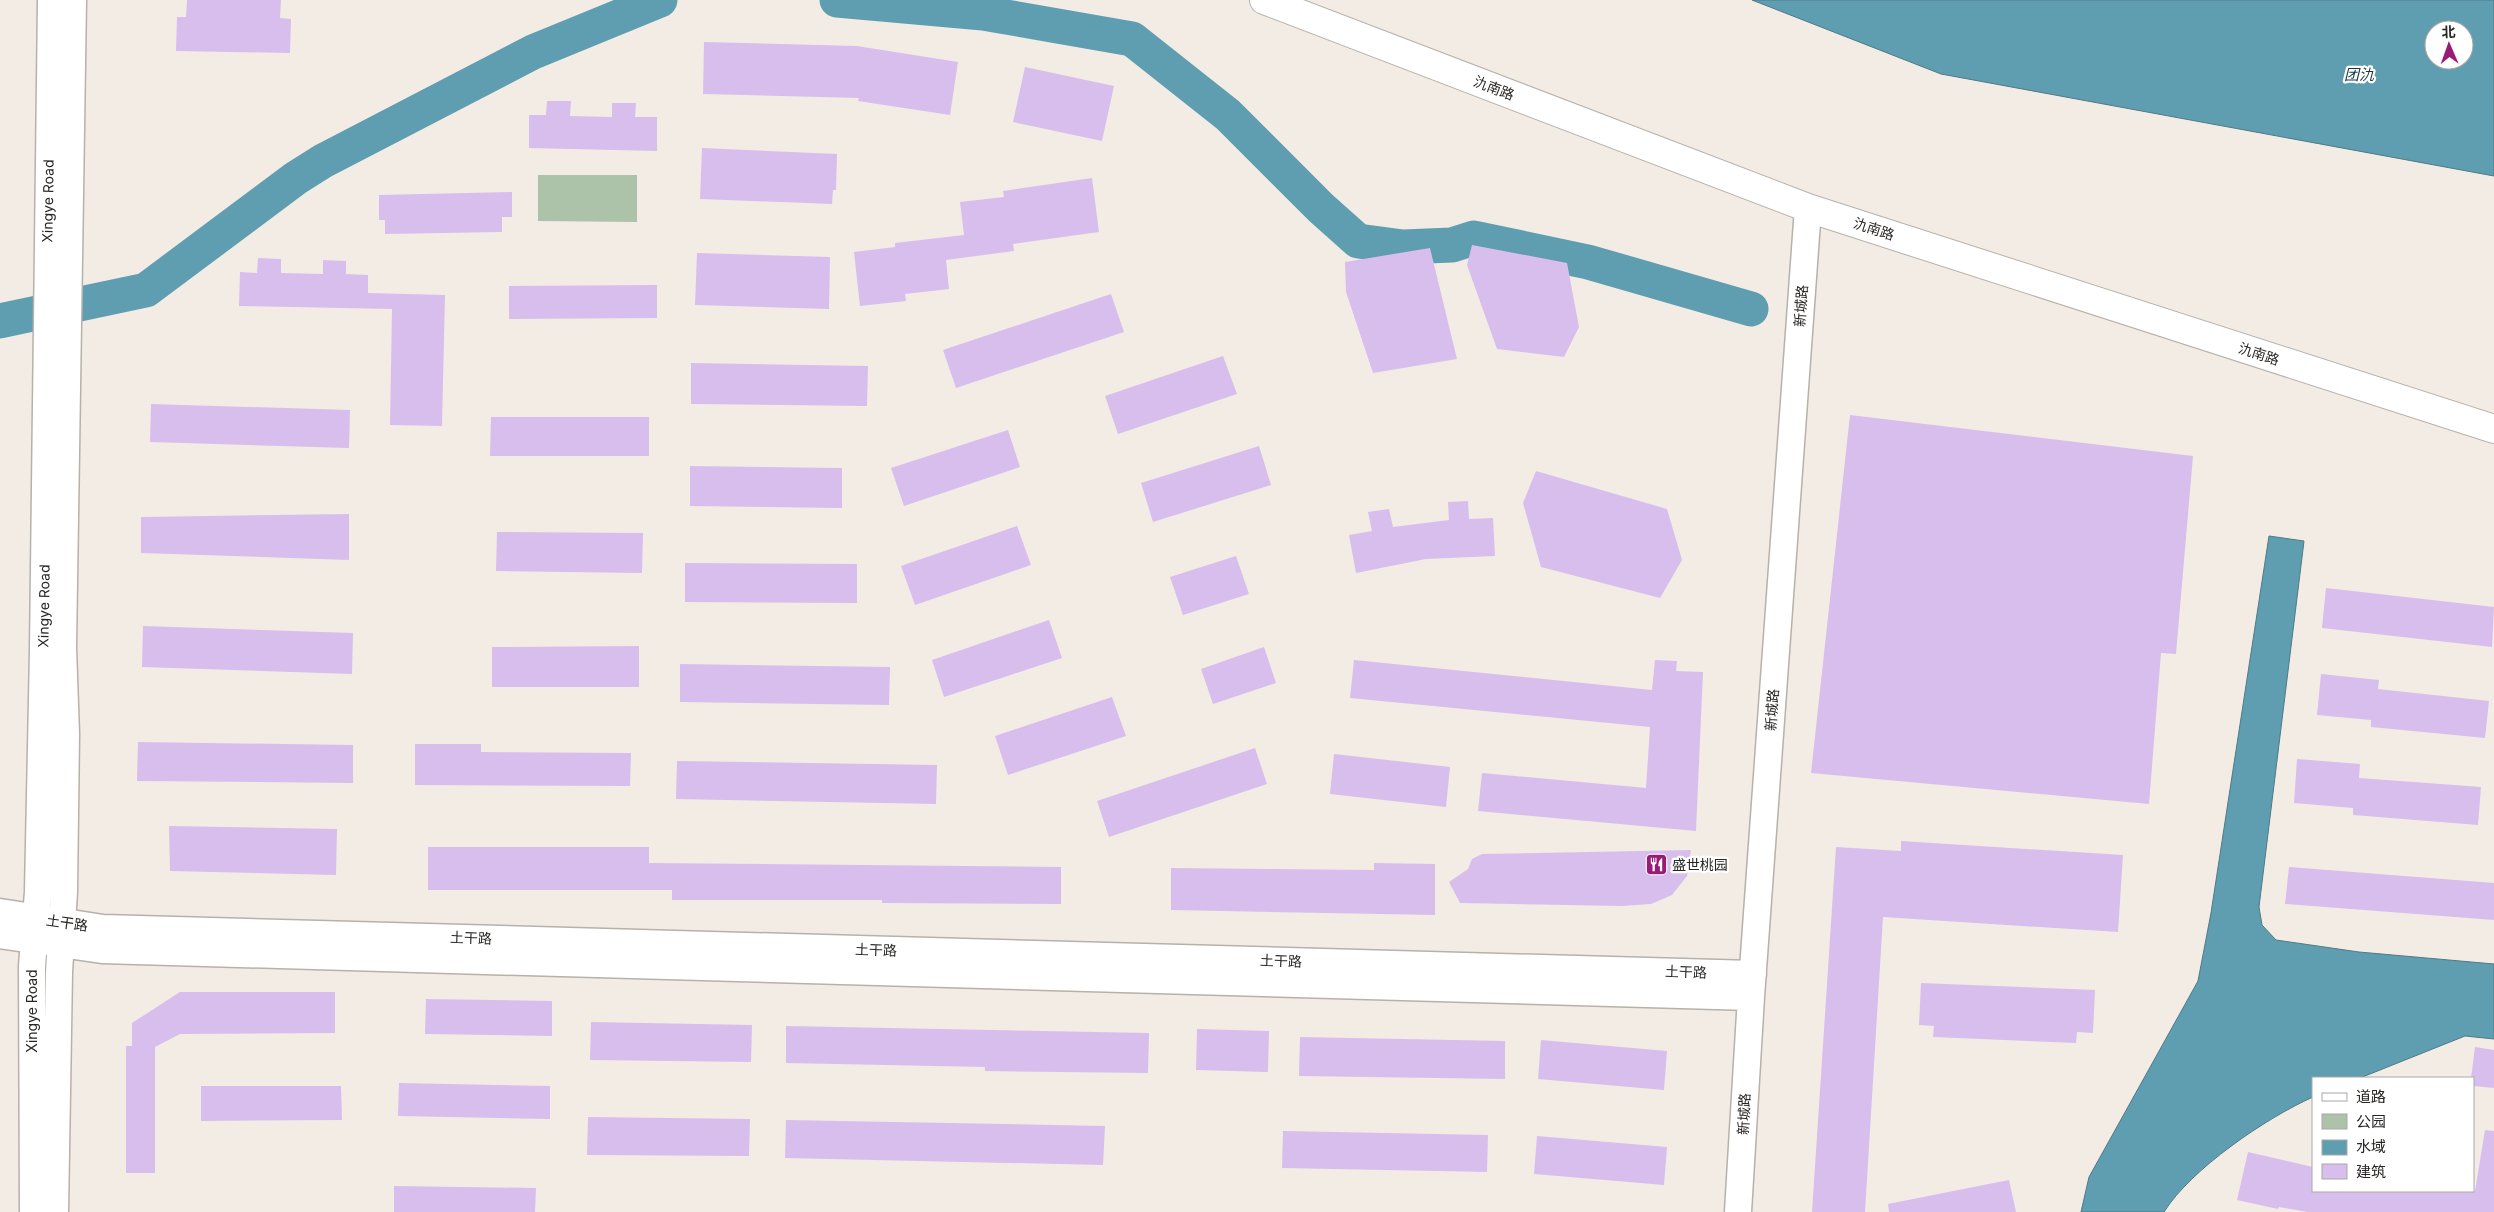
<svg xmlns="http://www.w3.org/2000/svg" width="2494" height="1212" viewBox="0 0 2494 1212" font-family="Inter,'Noto Sans SC',sans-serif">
<rect width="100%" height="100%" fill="#f2ece5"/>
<path fill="#acc3a9" d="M538,175H637V222L538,221Z"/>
<path fill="#5f9eb0" stroke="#4e7a86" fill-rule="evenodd" d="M1752,0H2494V176L1941,74ZM2434,30H2464V60H2434Z
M2269,536L2304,541L2259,907L2262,925L2276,940L2359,952L2494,964V1039L2465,1036L2360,1078H2313V1097C2266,1118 2191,1169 2164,1212H2081L2089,1177L2198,981L2211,913Z"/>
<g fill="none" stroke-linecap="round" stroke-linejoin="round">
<path stroke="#5f9eb0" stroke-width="35" d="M837,0L983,13L1132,39L1228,115L1321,208L1358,241L1403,247L1452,245L1474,238L1588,262L1751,309
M0,321L146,290L296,178L323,161L533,52L660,0"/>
</g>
<path fill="#d8beed" d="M187,0H281L280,18L291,19L290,53L176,51L177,17H186Z
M704,42L857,46L958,62L950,115L858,101L859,98L703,94Z
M1025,67L1114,86L1102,141L1013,122Z
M547,101H571L570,116L612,117V103H636L635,117H657V151L529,148V115H546Z
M702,148L837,154L836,190H833L832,204L700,199Z
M1092,178L1099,232L1013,244L1014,251L946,260L949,289L905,294L906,301L860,306L854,252L895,247V243L964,235L960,202L1004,197L1003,191Z
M512,192V217H502V232L385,234V220H379V195Z
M1472,245L1567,263L1579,327L1564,357L1497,349L1467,265Z
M1430,248L1457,359L1373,373L1346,292L1345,262Z
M697,253L830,257L829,309L695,305Z
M258,258L281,259V273L323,274V260L346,261V274L368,275V293L445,295L442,426L390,425L392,309L239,306L240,272L257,273Z
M657,285V318L509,319V286Z
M1111,294L1124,332L956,388L943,350Z
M1223,356L1237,394L1118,434L1105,396Z
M691,363L868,366L867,406L691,404Z
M151,404L350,410L349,448L150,442Z
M1850,415L2193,456L2176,654L2161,653L2149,804L1811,773Z
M491,417H649V456H490Z
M1008,430L1020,467L904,506L891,468Z
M1259,446L1271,485L1153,522L1141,483Z
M690,466L842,468V508L690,506Z
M1536,471L1667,509L1682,560L1660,598L1541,567L1523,503Z
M1468,501L1469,519L1493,518L1495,556L1426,559L1356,573L1349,535L1372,531L1368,512L1389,509L1393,527L1449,520L1448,502Z
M349,514V560L141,553V517Z
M1017,526L1031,565L915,605L901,566Z
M497,532L643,533L642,573L496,571Z
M1236,556L1249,594L1183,615L1170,577Z
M685,563L857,564V603L685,602Z
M2326,588L2494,607L2492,647L2322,628Z
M1049,620L1062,658L944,697L932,660Z
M143,626L353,633L352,674L142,667Z
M639,646V687H492V647Z
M1264,647L1276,683L1213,704L1201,669Z
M1354,660L1652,690L1655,660L1677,661L1676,671L1703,672L1696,831L1478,811L1482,773L1646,788L1650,727L1350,698Z
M680,664L890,667L889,705L680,702Z
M2321,674L2379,680L2378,689L2489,701L2485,738L2371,727V720L2317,715Z
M1112,697L1126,736L1008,775L995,736Z
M138,742L353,745V783L137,781Z
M415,744H481V752L631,753L630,786L415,785Z
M1255,748L1267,784L1109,837L1097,801Z
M1334,754L1450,767L1446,807L1330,794Z
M2297,759L2360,764L2359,778L2481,787L2478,825L2353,815V808L2294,803Z
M677,761L937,765L936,804L676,799Z
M169,826L337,829L336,875L170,871Z
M1901,841L2123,855L2118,932L1883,917L1865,1212H1812L1836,847L1901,851Z
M428,847H649V863L1061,867V904L882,903V900H672V890H428Z
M1691,850L1687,876L1672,895L1651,904L1622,906L1460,903L1449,882L1468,869L1472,859L1482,854Z
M1374,863L1435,864V915L1171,910V868L1374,870Z
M2289,867L2494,883V920L2285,904Z
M1921,983L2095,990L2093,1033L2077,1032L2076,1043L1933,1037L1934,1026L1919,1025Z
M180,992H335V1033L180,1034L155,1047V1173H126V1046H132V1023Z
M426,999L552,1001V1036L425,1034Z
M591,1022L752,1025L751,1062L590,1060Z
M786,1026L1149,1033L1148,1073L985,1071V1067L786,1063Z
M1197,1029L1269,1031L1268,1072L1196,1070Z
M1300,1037L1505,1041V1079L1299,1076Z
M1541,1040L1667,1051L1664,1090L1538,1079Z
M2475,1047L2494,1050V1088L2473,1086V1078H2471Z
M399,1083L550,1086V1119L398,1116Z
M201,1086H341L342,1120L201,1121Z
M588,1117L750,1119L749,1156L587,1155Z
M786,1120L1105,1126L1103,1165L785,1158Z
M2485,1130L2494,1131V1212H2308L2279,1207L2278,1209L2237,1200L2248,1152L2313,1167V1191H2475Z
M1283,1131L1488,1135L1487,1172L1282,1168Z
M1537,1136L1667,1147L1664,1185L1534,1174Z
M2009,1180L2016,1212H1889L1888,1204Z
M394,1186L536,1188L535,1212H394Z"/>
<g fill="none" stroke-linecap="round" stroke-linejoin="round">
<defs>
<path id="minor" d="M0,912L103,928L1753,974
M0,935L102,950L1751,997
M33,1212L32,966L38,892L43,650L51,0
M55,1212L59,972L64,892L66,734L63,647L73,0
M1738,1212L1751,997L1808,208"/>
<path id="major" d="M1264,0L1808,208L2494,429"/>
</defs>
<use href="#minor" stroke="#b6b1aa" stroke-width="29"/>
<use href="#major" stroke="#b6b1aa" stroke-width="30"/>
<use href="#minor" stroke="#fff" stroke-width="26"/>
<use href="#major" stroke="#fff" stroke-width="28"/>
</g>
<defs>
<symbol id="restaurant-square" viewBox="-11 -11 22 22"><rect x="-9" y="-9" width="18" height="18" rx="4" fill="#981c75" stroke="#fff"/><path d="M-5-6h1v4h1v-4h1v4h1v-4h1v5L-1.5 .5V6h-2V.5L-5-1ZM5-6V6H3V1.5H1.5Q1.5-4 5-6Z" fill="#fff"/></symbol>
</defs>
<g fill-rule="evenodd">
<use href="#restaurant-square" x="1644" y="852" width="25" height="25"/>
</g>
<g text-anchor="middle" stroke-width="4.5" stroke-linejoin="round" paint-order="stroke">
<g font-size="14" fill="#282624" stroke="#fff">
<text transform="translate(1494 88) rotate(21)" y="5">氿南路</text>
<text transform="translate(48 201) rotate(-89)" y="5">Xingye Road</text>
<text transform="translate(1874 229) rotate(18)" y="5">氿南路</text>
<text transform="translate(1801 306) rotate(-86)" y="5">新城路</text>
<text transform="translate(2259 354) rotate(18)" y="5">氿南路</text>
<text transform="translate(44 606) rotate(-89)" y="5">Xingye Road</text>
<text transform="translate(1772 710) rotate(-86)" y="5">新城路</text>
<text transform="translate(67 923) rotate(8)" y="5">土干路</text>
<text transform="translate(471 938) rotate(2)" y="5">土干路</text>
<text transform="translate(876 950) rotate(2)" y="5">土干路</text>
<text transform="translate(1281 961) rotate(2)" y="5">土干路</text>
<text transform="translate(1686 972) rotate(2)" y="5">土干路</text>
<text transform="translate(32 1011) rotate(-90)" y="5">Xingye Road</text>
<text transform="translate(1744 1114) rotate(-87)" y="5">新城路</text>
</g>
<g font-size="14" fill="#282624" stroke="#fff" text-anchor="start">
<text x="1672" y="870">盛世桃园</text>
</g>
<g font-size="15" font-style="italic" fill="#16353e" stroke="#fff">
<text x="2359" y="80">团氿</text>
</g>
</g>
<rect x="2312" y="1077" width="162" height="115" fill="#ffffff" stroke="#a9a8a7"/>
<rect x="2322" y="1093" width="25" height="8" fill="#ffffff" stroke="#a9a8a7"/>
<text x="2356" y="1102" font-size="15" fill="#282624">道路</text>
<rect x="2322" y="1114" width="25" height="15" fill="#acc3a9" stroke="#a9a8a7"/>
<text x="2356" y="1127" font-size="15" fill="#282624">公园</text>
<rect x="2322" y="1140" width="25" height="15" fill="#5f9eb0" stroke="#a9a8a7"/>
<text x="2356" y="1152" font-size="15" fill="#282624">水域</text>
<rect x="2322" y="1164" width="25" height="15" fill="#d8beed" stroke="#a9a8a7"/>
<text x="2356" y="1177" font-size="15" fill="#282624">建筑</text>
<g transform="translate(2449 45) rotate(358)"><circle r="24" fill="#ffffff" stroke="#a9a8a7"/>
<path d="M0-4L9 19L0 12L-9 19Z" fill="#981c75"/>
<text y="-8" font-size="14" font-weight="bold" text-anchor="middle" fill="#282624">北</text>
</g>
</svg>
